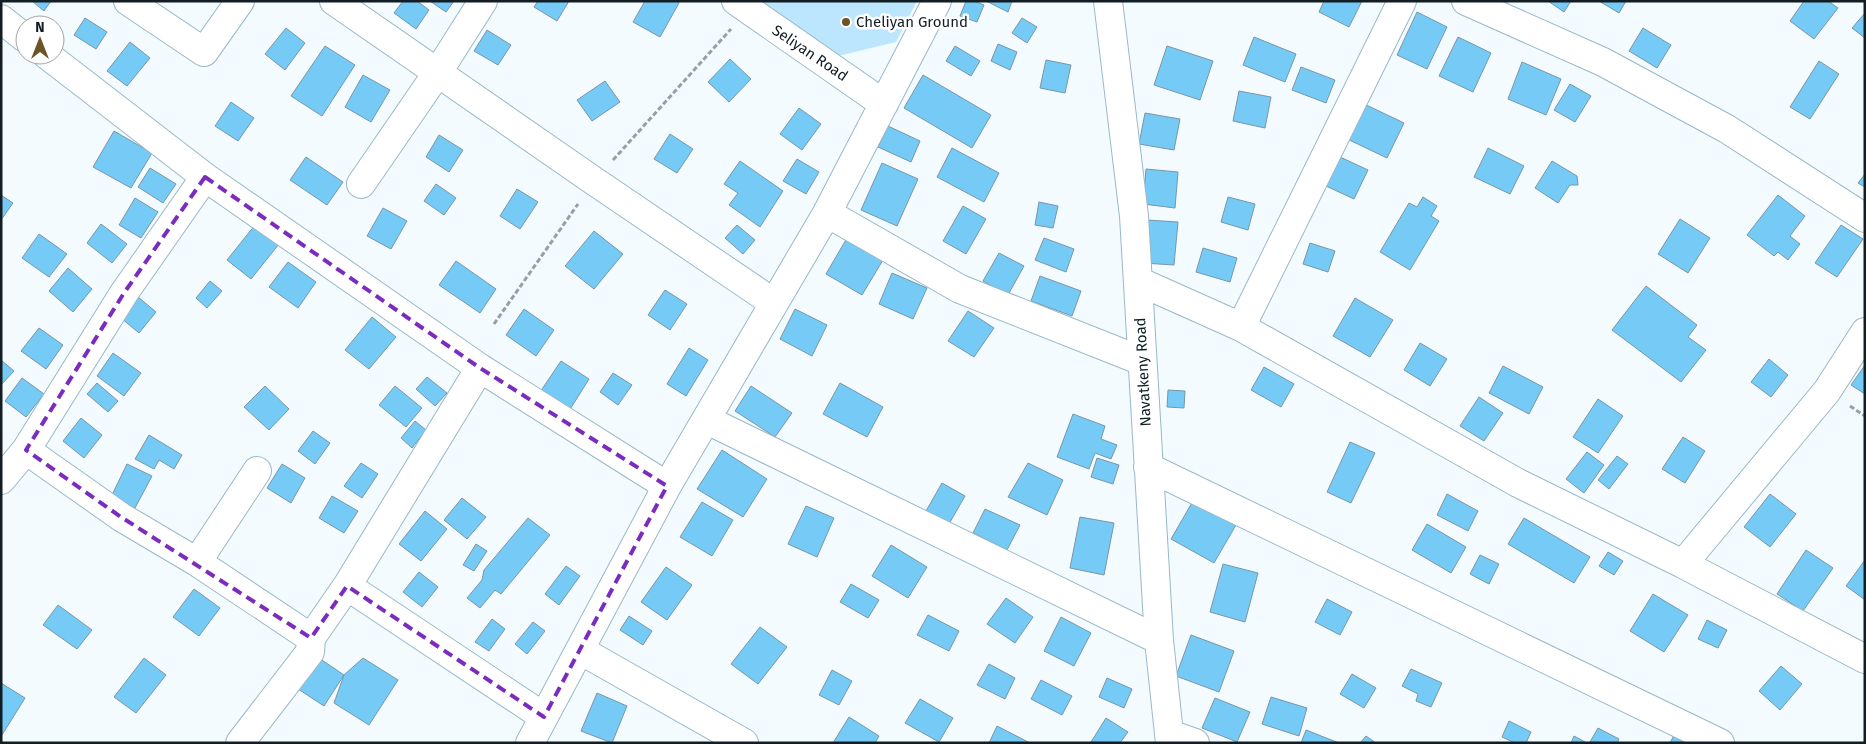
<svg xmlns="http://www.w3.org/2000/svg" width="1866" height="744" viewBox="0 0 1866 744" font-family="'Fira Sans',sans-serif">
<rect width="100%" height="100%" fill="#f4fbff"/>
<path fill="#bce6fe" d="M753,1H917L896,42L838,56Z"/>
<path fill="#76cbf6" stroke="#7896a7" d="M32,1H51L44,11Z
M403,1H417L429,10L416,29L394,13Z
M430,1H454L446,12Z
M538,1H569L557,21L534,7Z
M645,1H676L679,3L660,37L633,22Z
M966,1H974L984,5L977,22L960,16Z
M986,1H1012L1008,12Z
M1324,1H1362L1349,27L1319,12Z
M1548,1H1571L1564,12Z
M1599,1H1626L1619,13Z
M1804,1H1828L1838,8L1814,39L1790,21Z
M1417,12L1447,27L1427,69L1397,55Z
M1865,13V38L1852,28Z
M85,18L107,32L96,49L74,35Z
M1022,18L1037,27L1027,43L1012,33Z
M286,28L305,43L285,70L265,54Z
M1643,28L1671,45L1657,68L1629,51Z
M487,30L511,45L498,65L474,51Z
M1254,37L1296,54L1285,82L1243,65Z
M1458,37L1491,53L1473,92L1439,76Z
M130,42L150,58L127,86L107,71Z
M998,44L1017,52L1010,70L991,61Z
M325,46L355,65L322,116L291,96Z
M955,46L980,61L971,76L946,61Z
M1167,46L1213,61L1200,100L1154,85Z
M730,59L751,79L729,102L708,82Z
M1046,60L1071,65L1065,93L1040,88Z
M1819,61L1839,74L1810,119L1790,107Z
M1522,62L1561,79L1546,115L1508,99Z
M1301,67L1335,80L1326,103L1292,90Z
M363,75L390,90L371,122L345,107Z
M923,75L991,115L972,148L904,108Z
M605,81L620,102L592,121L577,100Z
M1570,84L1591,96L1575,122L1554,110Z
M1239,91L1271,97L1265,128L1233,121Z
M231,102L254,118L238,141L215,126Z
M1360,102L1404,123L1387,158L1343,137Z
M799,108L821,124L802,150L780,134Z
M1145,113L1180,119L1174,150L1139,144Z
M888,126L920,141L911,162L878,147Z
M114,131L152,153L131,188L93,167Z
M670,134L693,149L677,173L654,159Z
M439,135L463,150L449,172L426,157Z
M952,148L999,173L984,202L937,177Z
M1488,148L1524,166L1510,194L1474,177Z
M306,157L343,182L327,205L290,180Z
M1340,157L1368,170L1354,199L1326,186Z
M797,159L819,172L806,194L783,181Z
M740,161L783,191L760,227L729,205L738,193L724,184Z
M1552,161L1577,176L1578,185H1570L1558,203L1535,188Z
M882,163L918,179L897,226L861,210Z
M150,168L176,184L163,203L138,187Z
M1146,169L1178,172L1175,208L1143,204Z
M1865,174V187L1858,183Z
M436,184L456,198L444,215L424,201Z
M517,189L538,202L520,229L500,216Z
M1,195L13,203L1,220Z
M1778,195L1805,216L1790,236L1800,244L1788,260L1778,252L1774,256L1747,235Z
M1228,197L1255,204L1248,230L1221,222Z
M1423,197L1437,206L1431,216L1439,221L1410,270L1380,252L1409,203L1417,207Z
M135,198L158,212L141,238L119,225Z
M1039,202L1058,206L1053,228L1035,225Z
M963,206L986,219L966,254L943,241Z
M383,208L407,221L391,249L367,236Z
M1680,219L1710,238L1688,273L1658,254Z
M1147,220L1178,222L1174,265L1143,263Z
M101,224L127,244L112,263L87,243Z
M255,225L279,244L251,279L227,260Z
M737,225L755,240L743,254L725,238Z
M1841,225L1863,239L1837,277L1815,263Z
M594,231L623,254L594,289L565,266Z
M39,234L67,254L49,277L22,258Z
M847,238L883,260L862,295L826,274Z
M1044,238L1074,249L1066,272L1035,260Z
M1310,243L1335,251L1328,272L1303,264Z
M1203,248L1237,258L1230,282L1196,272Z
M999,253L1024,266L1008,295L983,281Z
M456,261L496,289L480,313L439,285Z
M288,262L316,282L298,308L269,287Z
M68,268L92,289L73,312L49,291Z
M892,273L927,288L913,319L879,304Z
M1040,276L1081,291L1072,316L1031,301Z
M210,281L222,291L207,308L196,298Z
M1646,286L1697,325L1688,337L1706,350L1681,382L1612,330Z
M665,290L687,304L670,330L648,315Z
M138,297L156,312L139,333L121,318Z
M1355,298L1393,320L1370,357L1333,336Z
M524,309L554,330L536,356L506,335Z
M795,309L827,325L812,356L780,339Z
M968,311L994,328L974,357L948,341Z
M372,317L396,337L369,369L345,350Z
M39,328L63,345L46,369L21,351Z
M1420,343L1447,359L1430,386L1404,370Z
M689,348L708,360L686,396L667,384Z
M113,353L141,373L124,396L97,376Z
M1769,359L1788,375L1771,397L1751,382Z
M1,360L14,371L1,385Z
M561,361L589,379L569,411L540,392Z
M1865,365V394L1851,385Z
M1503,366L1543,387L1529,414L1489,393Z
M1264,367L1294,384L1281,407L1251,390Z
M613,373L632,385L618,405L600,392Z
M427,377L447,393L435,406L416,389Z
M22,378L44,394L26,417L5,401Z
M97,383L118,401L108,412L87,394Z
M840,383L883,407L867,437L823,414Z
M265,386L289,409L269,430L244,407Z
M395,386L422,408L406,427L379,405Z
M751,386L792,413L775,437L735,411Z
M1168,390L1185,391L1184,408L1167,407Z
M1479,397L1503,413L1484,441L1460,426Z
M1598,399L1623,416L1598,453L1573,437Z
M1073,414L1105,426L1101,439L1117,445L1111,459L1095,453L1089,469L1057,457Z
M81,418L102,435L84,458L63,441Z
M415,421L426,430L412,448L401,438Z
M313,431L330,443L315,464L298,451Z
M149,435L182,455L174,469L159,460L154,469L135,459Z
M1683,437L1705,451L1685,483L1662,469Z
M1350,442L1375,453L1351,503L1327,492Z
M722,450L767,479L743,517L697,489Z
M1587,452L1604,465L1584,493L1566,479Z
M1617,456L1628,464L1609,489L1598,480Z
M1097,458L1119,465L1113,484L1091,477Z
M361,463L378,474L362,498L344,486Z
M1028,463L1063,480L1047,515L1008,497Z
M127,464L152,476L135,508L111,497Z
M282,464L305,478L291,503L267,488Z
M942,483L965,496L949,524L926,511Z
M1447,494L1478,511L1468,531L1437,515Z
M1770,494L1796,514L1770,547L1744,527Z
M332,496L358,511L344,533L319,518Z
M462,498L486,517L467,539L444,520Z
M1193,501L1236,525L1214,563L1171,539Z
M702,502L733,520L712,556L680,537Z
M806,506L834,518L817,557L788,544Z
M985,509L1020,525L1007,550L973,533Z
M425,511L447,529L421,561L399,544Z
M1080,517L1114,523L1104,575L1070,568Z
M528,518L550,535L501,594L495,590L480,608L467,598L482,580L484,570Z
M1524,518L1590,557L1574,583L1508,544Z
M1427,524L1466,547L1451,573L1412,550Z
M476,544L487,551L474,571L463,565Z
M891,545L927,567L908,598L872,576Z
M1806,550L1833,568L1803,611L1777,594Z
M1608,552L1623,561L1614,575L1599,566Z
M1480,555L1499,564L1489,584L1470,574Z
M1865,560V600L1846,586Z
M1223,564L1258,573L1245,622L1210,612Z
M566,566L580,576L559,605L545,594Z
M666,567L692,585L667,620L641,602Z
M419,572L438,587L422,607L403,592Z
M851,584L879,600L868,618L840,602Z
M194,589L220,608L199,636L173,617Z
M1653,594L1688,615L1664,652L1630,631Z
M1006,598L1033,617L1015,643L987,624Z
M1327,599L1352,612L1340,635L1315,622Z
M58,605L92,630L77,649L43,625Z
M928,615L959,631L949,651L917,635Z
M629,616L652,631L643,645L620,630Z
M1061,617L1091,633L1074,666L1044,651Z
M492,619L505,629L489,651L475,642Z
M1707,620L1727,630L1718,648L1698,639Z
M533,622L545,631L527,654L515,644Z
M760,627L787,647L758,684L731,664Z
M1191,635L1234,651L1219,692L1176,676Z
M310,652L344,675L324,706L289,683Z
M144,658L166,675L136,713L114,697Z
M363,658L398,680L369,725L334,703L344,675Z
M989,664L1015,678L1005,699L977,685Z
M1781,666L1802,684L1780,710L1759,691Z
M1411,669L1442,683L1431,707L1416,701L1418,694L1402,686Z
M832,670L852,681L839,705L819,695Z
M1352,674L1376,688L1364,708L1340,694Z
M1107,678L1132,689L1124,708L1099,697Z
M1041,680L1072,696L1062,715L1031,699Z
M1,683L25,698L2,735L1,734Z
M597,693L627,706L612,743L581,731Z
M1271,697L1307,708L1299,736L1262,724Z
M1215,698L1250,712L1237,742L1202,728Z
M920,699L953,718L939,742L905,723Z
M849,717L879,736L875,743H833Z
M1106,718L1128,732L1120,743L1091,742Z
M1509,721L1531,732L1526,743H1515L1502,737Z
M997,726L1030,743H989Z
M1598,728L1619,739L1617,743L1590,742Z
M1306,730L1339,743H1301Z
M1676,731L1697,743H1670Z
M1366,736L1376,743H1360Z
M1574,736L1587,743H1571Z"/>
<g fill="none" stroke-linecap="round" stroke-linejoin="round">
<defs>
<path id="minor" d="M128,1L204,52L240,1
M334,1L594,181L774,303
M736,1L884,104
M1108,1L1134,216L1159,640L1170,743
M1466,1L1603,62L1727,129L1865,218
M1,19L25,38
M47,55L205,177L480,368L667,486
M361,184L438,72L483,1
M827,213L960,289L1142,361
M1138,281L1241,327L1518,483L1683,564L1865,659
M1241,327L1402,1
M707,420L1159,640
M26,450L121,517L197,562L311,638
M1148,467L1720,743
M1,480L26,450L124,293L205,177
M197,562L257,471
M1683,564L1827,391L1865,332
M347,586L544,717
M580,650L744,743
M1169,734L1195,743
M240,743L310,652L311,638L347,586L480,368
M530,743L667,486L827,213L937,1"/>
</defs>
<use href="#minor" stroke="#99b8c9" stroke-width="30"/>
<path stroke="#97a0a5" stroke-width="3" stroke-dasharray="5 2.5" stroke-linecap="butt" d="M613,160L731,29
M494,324L578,204
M1850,406L1865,416"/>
<use href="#minor" stroke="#fff" stroke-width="28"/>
</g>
<path fill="none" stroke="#7b2cbf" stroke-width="4" stroke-dasharray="10 6" stroke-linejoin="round" d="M205,177L480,368L667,486L544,717L347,586L311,638L121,517L26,450L124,293Z"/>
<circle fill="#6c5424" stroke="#fff" stroke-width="2" cx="846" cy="22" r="5"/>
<g text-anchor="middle" stroke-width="5" stroke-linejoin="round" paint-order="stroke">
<g font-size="15" fill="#121e24" stroke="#fff" text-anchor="start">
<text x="856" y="27">Cheliyan Ground</text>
</g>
<g font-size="15" fill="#121e24" stroke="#fff">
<text transform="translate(810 53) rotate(34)" y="5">Seliyan Road</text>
<text transform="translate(1143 372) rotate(-93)" y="5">Navatkeny Road</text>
</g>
</g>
<rect width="1866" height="744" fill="none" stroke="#121e24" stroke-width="5"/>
<g transform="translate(40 40)"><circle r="24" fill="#ffffff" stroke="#a0a5a7"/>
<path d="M0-4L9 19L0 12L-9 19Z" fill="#6c5424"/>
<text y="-8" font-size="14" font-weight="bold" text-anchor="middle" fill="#121e24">N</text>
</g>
</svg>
